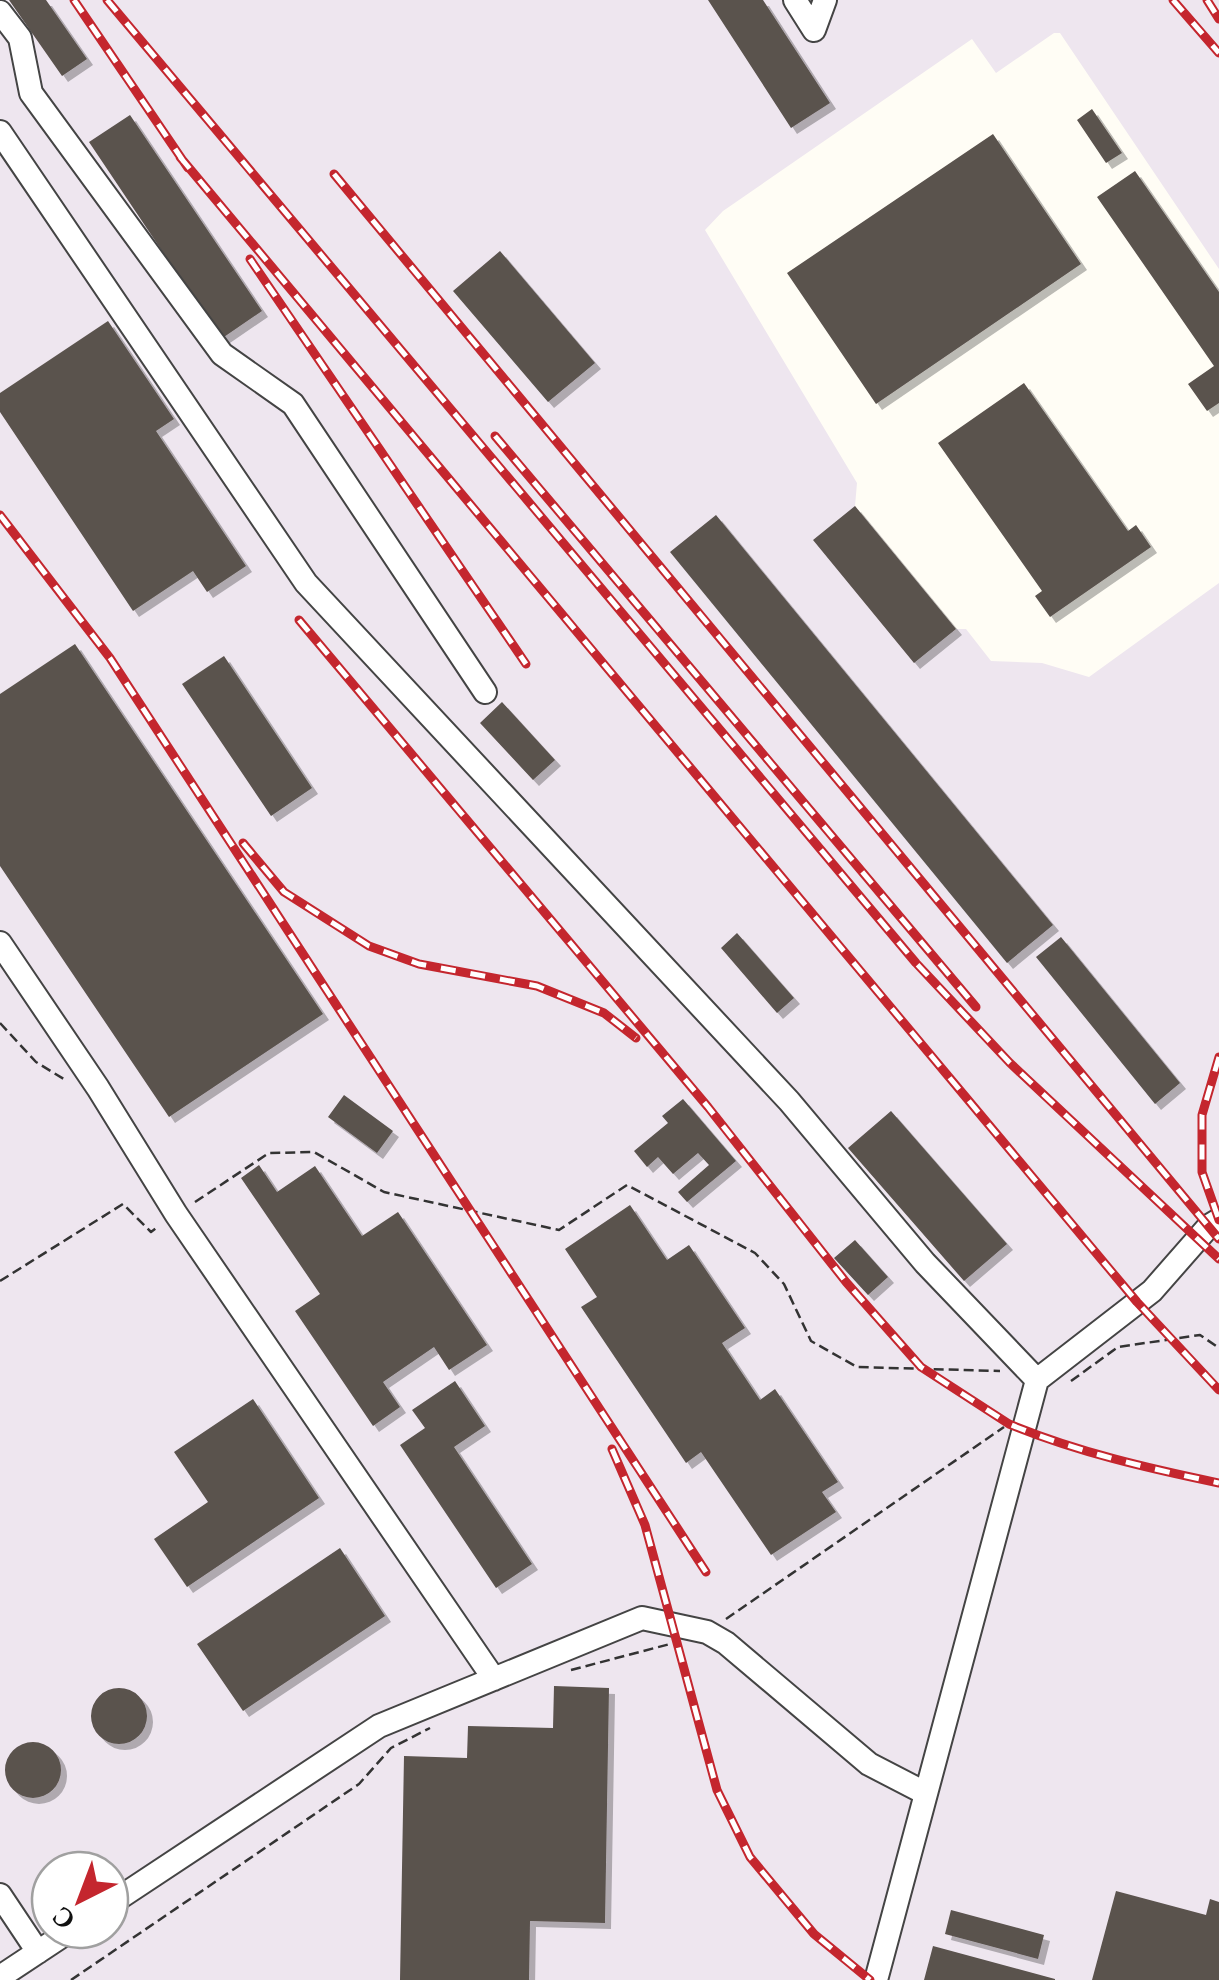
<svg xmlns="http://www.w3.org/2000/svg" width="1219" height="1980" viewBox="0 0 1219 1980" font-family="Spectral,serif">
<defs>
<filter id="shadow"><feDropShadow dx="6" dy="6" stdDeviation="0" flood-color="#0004"/></filter>
</defs>
<rect width="100%" height="100%" fill="#fffdf5"/>
<path fill="#eee6ef" fill-rule="evenodd" d="M0,0H1219V269L1060,33H1054L996,73L972,39L723,211L705,230L857,483L855,506L956,629H966L991,661L1042,663L1089,677L1219,583V1980H0ZM50,1870H110V1930H50Z"/>
<path fill="#5a524d" filter="url(#shadow)" d="M9,0H46L87,59L62,76Z
M708,0H763L830,103L791,128Z
M1092,109L1122,153L1106,163L1077,120Z
M130,115L262,311L221,339L89,142Z
M993,134L1081,264L876,404L787,273Z
M1135,171L1219,292V403L1207,411L1188,384L1214,366L1097,197Z
M500,251L595,363L548,402L453,291Z
M108,321L174,419L156,431L246,566L207,592L193,571L133,611L0,412V393Z
M1024,383L1128,531L1136,525L1151,547L1050,617L1035,596L1042,591L938,443Z
M855,506L956,629L914,663L813,540Z
M716,515L1053,925L1007,963L670,552Z
M75,644L323,1014L169,1117L0,866V694Z
M224,656L312,788L271,816L182,684Z
M502,702L555,760L533,780L480,723Z
M737,933L794,998L777,1013L721,948Z
M1061,937L1180,1083L1155,1104L1036,957Z
M344,1095L393,1131L377,1153L328,1117Z
M683,1099L736,1161L687,1202L678,1192L709,1165L698,1153L673,1174L658,1157L647,1167L634,1151L668,1123L662,1116Z
M891,1111L1007,1244L964,1281L848,1148Z
M259,1165L277,1192L315,1166L362,1236L398,1212L487,1345L449,1370L434,1347L383,1382L400,1407L373,1426L295,1311L320,1294L241,1178Z
M630,1205L667,1260L689,1245L745,1328L722,1343L760,1400L775,1389L838,1482L822,1492L836,1512L771,1555L701,1452L686,1463L581,1307L597,1297L565,1249Z
M855,1240L888,1277L868,1295L834,1258Z
M455,1381L485,1426L454,1447L532,1564L496,1588L400,1445L425,1428L412,1410Z
M253,1399L319,1498L187,1587L154,1539L208,1502L174,1452Z
M340,1548L385,1616L243,1711L197,1644Z
M554,1686L609,1688L605,1923L530,1921L529,1980H400L404,1756L467,1758L468,1726L553,1728Z
M91 1716a28 28 0 1 1 56 0a28 28 0 1 1-56 0Z
M5 1770a28 28 0 1 1 56 0a28 28 0 1 1-56 0Z
M1116,1891L1206,1915L1210,1899L1219,1902V1980H1092Z
M951,1910L1044,1935L1038,1959L945,1934Z
M933,1946L1055,1979V1980H924Z"/>
<g fill="none" stroke-linecap="round" stroke-linejoin="round">
<defs>
<path id="minor" d="M795,0L814,30L825,0
M0,12L20,38L31,93L222,354L293,404L485,692
M0,132L306,583L789,1101L925,1263L1037,1380
M0,943L98,1088L176,1214L494,1679
M0,1895L38,1952
M110,1904L379,1726L642,1618L707,1632L726,1643L869,1764L925,1793
M0,1977L71,1930
M876,1980L1037,1380L1152,1291L1209,1226L1219,1220"/>
</defs>
<use href="#minor" stroke="#444" stroke-width="26"/>
<path stroke="#333" stroke-width="2.5" stroke-dasharray="10 5" stroke-linecap="butt" d="M0,1023L36,1062L67,1081
M195,1202L269,1153L314,1152L384,1192L559,1230L627,1185L755,1253L784,1284L811,1341L857,1367L1000,1371
M0,1281L123,1204L151,1232L159,1226
M1071,1381L1118,1347L1200,1335L1219,1348
M726,1619L1004,1427
M571,1670L670,1644
M71,1980L359,1784L391,1748L430,1728"/>
<use href="#minor" stroke="#fff" stroke-width="22"/>
<defs>
<path id="rail" d="M74,0L188,168
M107,0L916,963L1010,1063L1219,1259
M1173,0L1219,53
M1207,0L1219,19
M180,157L1137,1302L1219,1390
M334,174L1219,1239
M250,259L526,664
M495,436L976,1007
M0,515L110,658L706,1572
M299,620L708,1107L846,1282L921,1367L1009,1424C1077,1452 1147,1468 1219,1483
M243,843L284,892L369,946L419,964L537,986L604,1013L636,1038
M1219,1057L1202,1115V1172L1219,1220
M612,1449L645,1525L717,1790L750,1857L814,1934L870,1980"/>
</defs>
<use href="#rail" stroke="#c4262e" stroke-width="9"/>
<use href="#rail" stroke="#fff" stroke-width="5" stroke-dasharray="15" stroke-linecap="butt"/>
</g>
<g transform="translate(80 1900) rotate(222)"><circle r="48" fill="#ffffff" stroke="#a0a0a0" stroke-width="2.5"/>
<path d="M0-8L18 38L0 25L-18 38Z" fill="#c4262e"/>
<text y="-15" font-size="28" font-weight="bold" text-anchor="middle" fill="#111111">С</text>
</g>
</svg>
